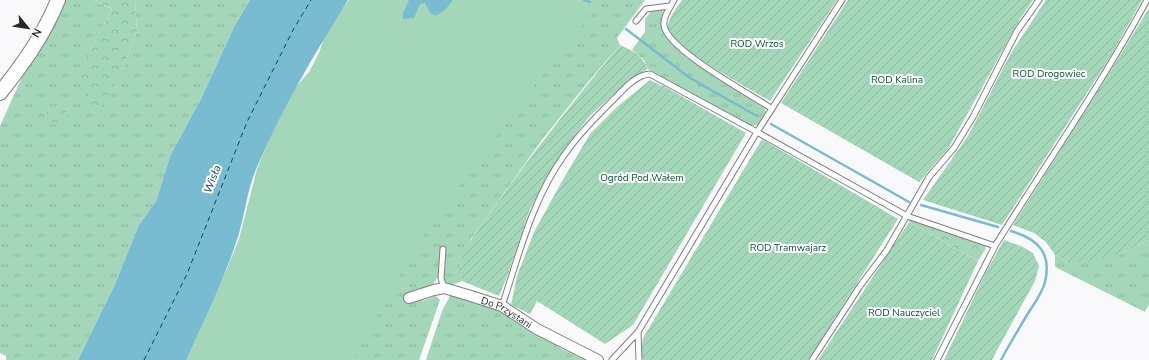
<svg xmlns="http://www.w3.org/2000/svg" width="1149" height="360" viewBox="0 0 1149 360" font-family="'Nunito Sans',sans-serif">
<defs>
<pattern id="grass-tufts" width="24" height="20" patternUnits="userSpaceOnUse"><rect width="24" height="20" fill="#a4d6ba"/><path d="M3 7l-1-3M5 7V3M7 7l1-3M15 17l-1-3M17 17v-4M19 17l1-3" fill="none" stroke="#8db8a0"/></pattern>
<pattern id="forest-crowns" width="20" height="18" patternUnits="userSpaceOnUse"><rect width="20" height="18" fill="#a4d6ba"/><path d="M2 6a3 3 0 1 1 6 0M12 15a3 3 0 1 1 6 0" fill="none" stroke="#8db8a0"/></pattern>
<pattern id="garden-furrows" width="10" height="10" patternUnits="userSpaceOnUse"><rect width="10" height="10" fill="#a4d6ba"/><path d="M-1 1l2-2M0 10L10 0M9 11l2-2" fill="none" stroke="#8db8a0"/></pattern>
</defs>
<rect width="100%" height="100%" fill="#f9f9fb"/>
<path fill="url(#grass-tufts)" d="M65,0H93L112,9L75,80L123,69L137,31L135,0H250L235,25L201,99L171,154L156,201L139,225L115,284L78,360H6V356L0,353V126L22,77L43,46Z
M544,0H645L617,38L620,45L588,82L542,140L471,239L460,275L462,281L452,285L437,278L422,301L436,296L440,300L419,360H327Z
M661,9L663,11L661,20L662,28L665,36L687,58L762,103L766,112L758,125L750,126L648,69L644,60L632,50L645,32V19L652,10Z
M1149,240V304L1145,312L1055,267V255L1068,262L1120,254Z
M450,296H457L498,308L562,349L585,360H426L442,311Z"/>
<path fill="url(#forest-crowns)" d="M93,0H135L137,31L123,69L99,109L84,103L89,89L74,81L112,9Z
M66,104L68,127L42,122L50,107Z
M910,219L983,244L986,248L978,261L909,222Z"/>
<path fill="#a4d6ba" d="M349,0H603L552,61L425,232L388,294L353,360H185L226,271L239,239L257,169L273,129L294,89L309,72L319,53L327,29Z"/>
<path fill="url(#garden-furrows)" d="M682,0H837L770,101C752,90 673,48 668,30C666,20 677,8 682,0Z
M848,0H1033L1020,19L948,149L919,182L781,103Z
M1046,0H1142L1112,54L1002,225L923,200L968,136L1011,53Z
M1149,8V240L1120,254L1086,262H1068L1055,255L1046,242L1034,233L1013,225L1113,67Z
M620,45C633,51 642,55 648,69L629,80L590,116L567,145L530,209L508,274L499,296L462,281C460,275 458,269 460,263C469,238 487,218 502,196C540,144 579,94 620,45Z
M650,80L662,86V85L746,133L633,325L605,344L537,301L530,314L511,305L517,276L534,232L561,183L590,134L617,107Z
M762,139L898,219L808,360H643L641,352L643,338Z
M909,222L978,261L932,360H818Z
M1004,240L1021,246L1033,253L1039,266L1035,281L996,352L992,360H944L985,274Z"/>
<path fill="#79bcd1" d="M250,0H348C315,53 281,110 257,167C247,189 245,215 238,237C224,280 204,320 186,360H78L115,284L139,225L156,201L171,154L201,99L235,25Z
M409,0H453L445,10L435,16L430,13L425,3L420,4L414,18L403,19V13Z"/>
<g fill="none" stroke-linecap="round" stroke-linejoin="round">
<path stroke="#79bcd1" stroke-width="2.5" d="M584,0L590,2
M626,29L690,78L757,116
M771,124L909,202
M921,205L998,227
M1001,360C1009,345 1018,330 1027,315C1033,305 1042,294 1045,282C1052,253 1038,239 1011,231"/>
<path stroke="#0b4757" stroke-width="1" stroke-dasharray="5 4" stroke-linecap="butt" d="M144,360L187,274L247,122L293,30L311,0"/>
<defs>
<path id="lane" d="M674,0C670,8 663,16 664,25C666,49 750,94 771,108
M636,21L646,9L670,6
M995,246C1046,164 1101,85 1147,0
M443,249L441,278L444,288
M502,306C519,255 532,199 565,154C579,134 596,117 613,100C623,90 635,75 650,74L757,132L842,0
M612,360L638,332
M639,360L638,332L757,132L907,216L995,246L937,360
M812,360L860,286L887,250L929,177L954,148L973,117L1017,31L1039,0"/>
<g id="street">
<path id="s1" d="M409,298L434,290L444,288L471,296L502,306L537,329L598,360"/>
</g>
<path id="secondary" d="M0,93C23,64 44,35 58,0"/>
</defs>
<use href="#lane" stroke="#7e7e80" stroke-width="7"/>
<use href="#street" stroke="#7e7e80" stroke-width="12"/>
<use href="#secondary" stroke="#7e7e80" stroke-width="16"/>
<use href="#lane" stroke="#fff" stroke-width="5"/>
<use href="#street" stroke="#fff" stroke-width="10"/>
<use href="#secondary" stroke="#fff" stroke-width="14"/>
</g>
<g text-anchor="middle" stroke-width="4" stroke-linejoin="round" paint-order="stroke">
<g font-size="10" fill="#085134" stroke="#fff">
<text x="757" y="47">ROD Wrzos</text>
<text x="1049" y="77">ROD Drogowiec</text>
<text x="897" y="83">ROD Kalina</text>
<text x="642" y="181">Ogród Pod Wałem</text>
<text x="788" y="251">ROD Tramwajarz</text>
<text x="904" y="316">ROD Nauczyciel</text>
</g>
<g font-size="10" fill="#282829" stroke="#fff">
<text dy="4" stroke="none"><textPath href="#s1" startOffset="104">Do Przystani</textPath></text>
</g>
<g font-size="11" font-style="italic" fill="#0b4757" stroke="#fff">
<text transform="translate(212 179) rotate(-69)" y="4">Wisła</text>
</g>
</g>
<g transform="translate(28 28) rotate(120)" stroke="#ffffff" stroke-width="3" paint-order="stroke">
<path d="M0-3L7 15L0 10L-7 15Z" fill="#282829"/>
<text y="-6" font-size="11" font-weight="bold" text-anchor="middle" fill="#282829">N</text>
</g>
</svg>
